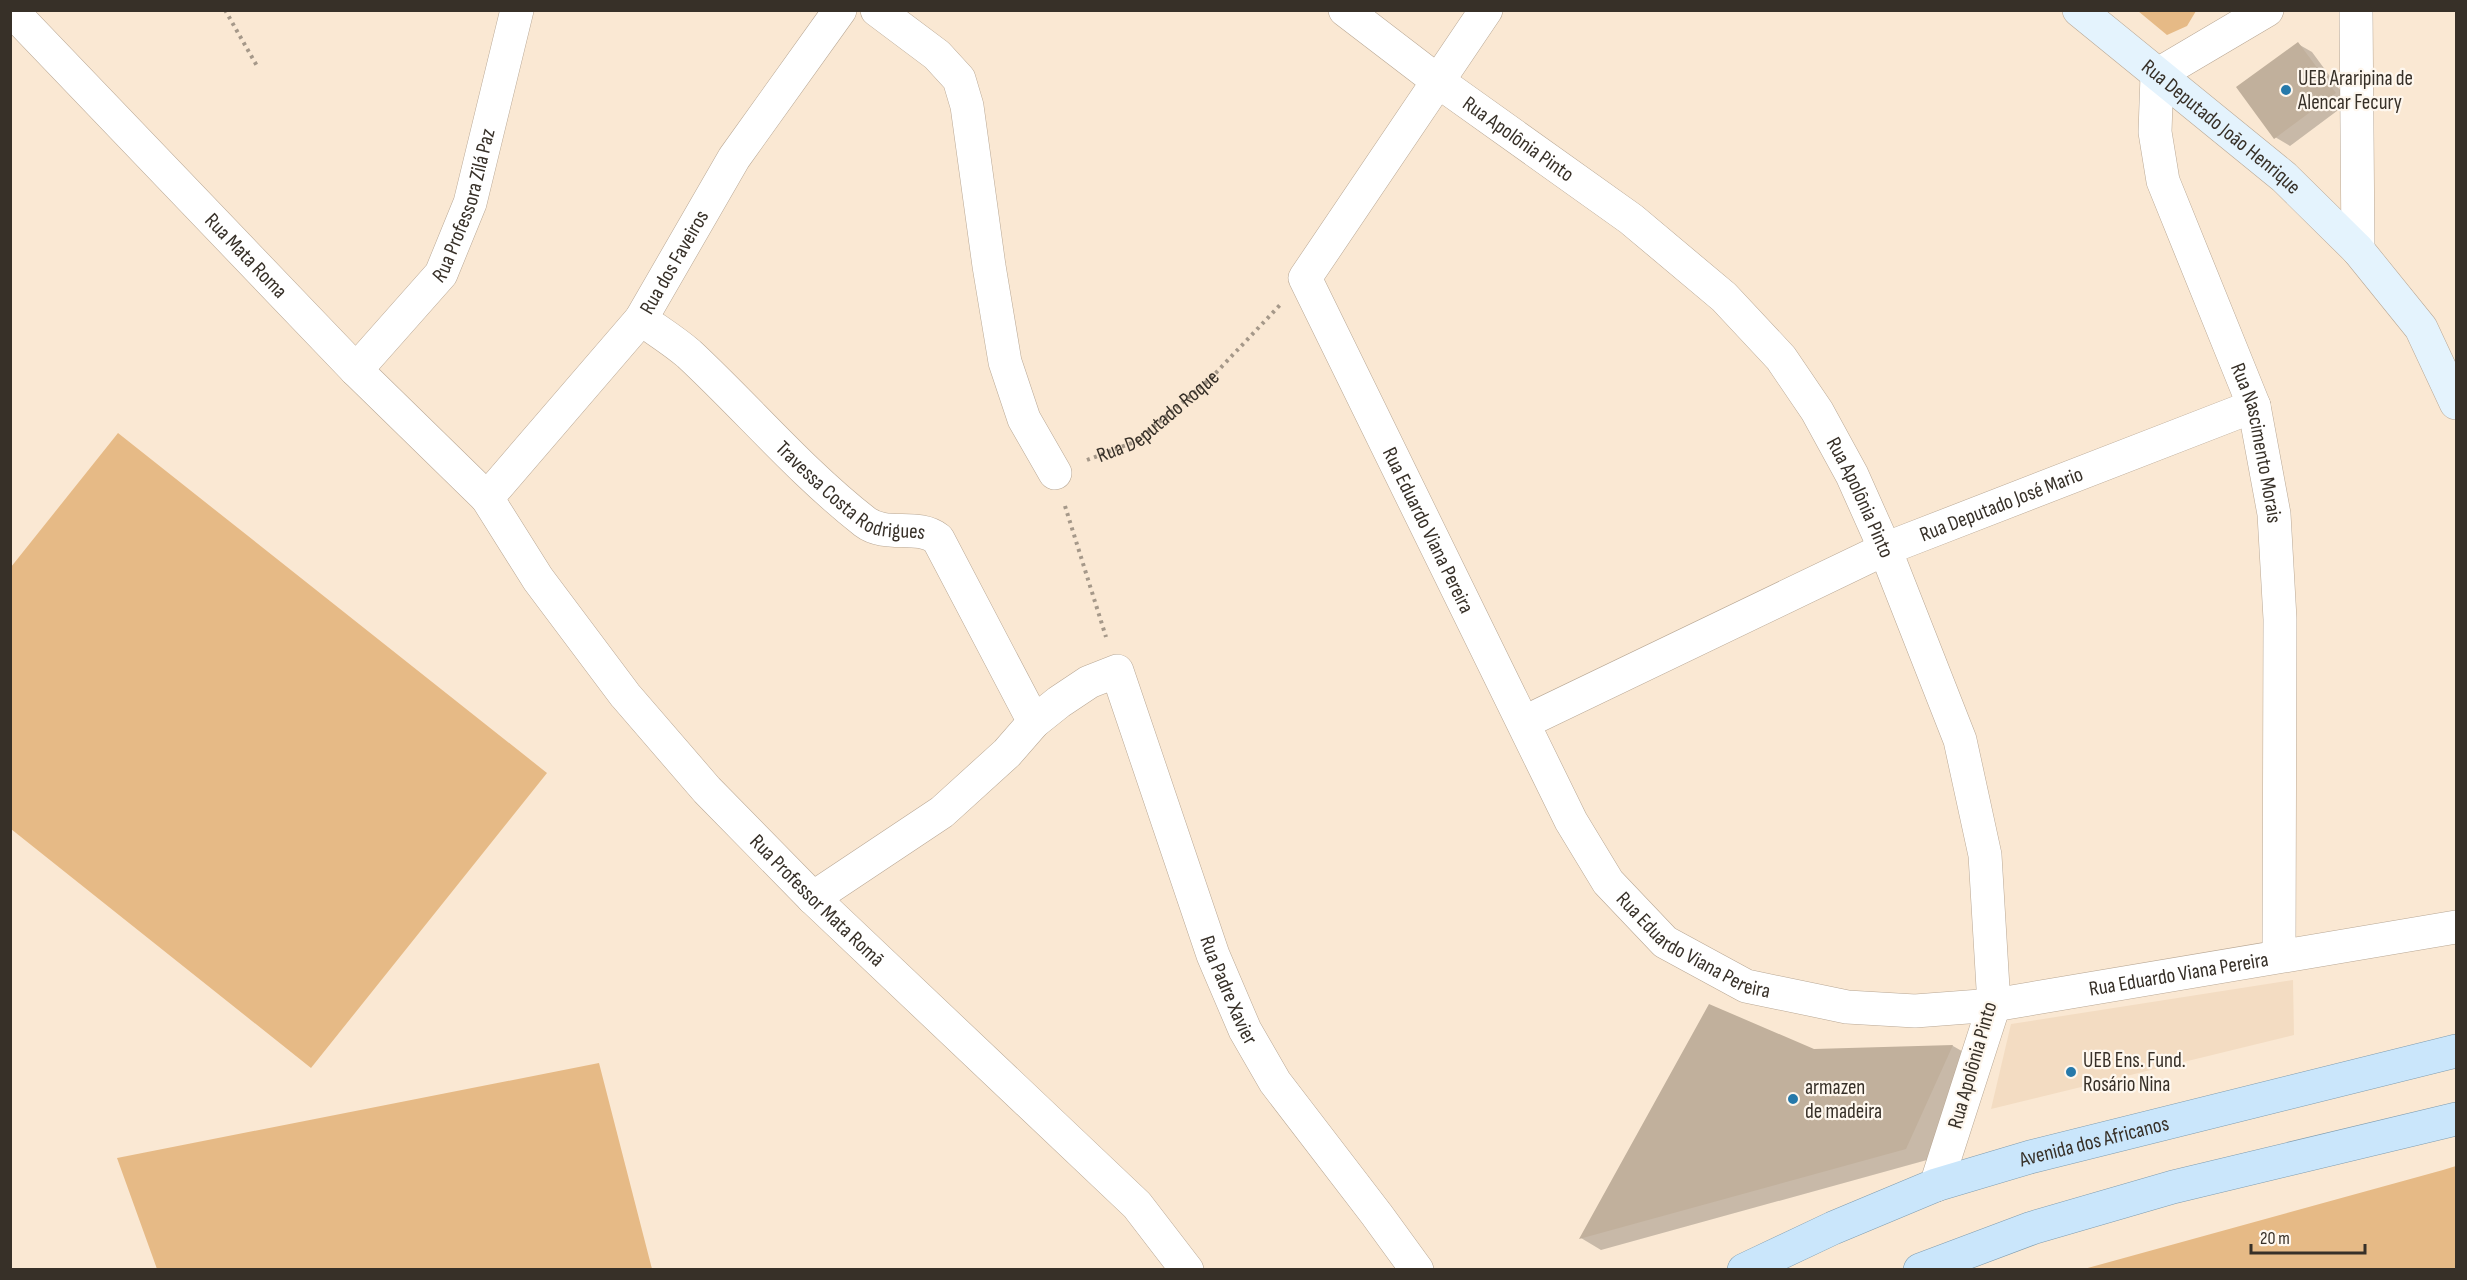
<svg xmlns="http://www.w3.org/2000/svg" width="2467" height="1280" viewBox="0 0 2467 1280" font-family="'Sofia Sans Condensed',sans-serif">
<rect width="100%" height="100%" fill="#fae8d3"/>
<path fill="#f3dcc2" d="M2293,980L2294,1035L1991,1109L2011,1024Z"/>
<path fill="#e6ba86" d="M2138,11H2196L2187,26L2167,35Z
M118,433L547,773L311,1068L11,829V567Z
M599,1063L652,1269H157L117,1158Z
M2456,1166V1269H2084L2443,1170Z"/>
<path fill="#0003" d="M2298,44L2312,52L2349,102L2290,146L2275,137Z
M1953,1046L1974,1058L1927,1160L1601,1250L1581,1238L1814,1051Z"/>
<path fill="#c1b09c" d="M2298,42L2336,93L2274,139L2236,87Z
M1709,1004L1814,1049L1953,1045L1906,1149L1579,1239Z"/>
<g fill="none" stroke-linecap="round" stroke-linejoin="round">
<defs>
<g id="minor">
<path id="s2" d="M11,10L356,370L487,498L538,579L625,695L707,790L813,898L1137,1205L1187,1270"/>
<path d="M877,10L937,55L959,79L967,106L989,266L1005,362L1024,419L1055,473"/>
<path id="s3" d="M1345,10L1439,82L1631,219L1724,297L1781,358L1817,411L1852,475L1885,549L1960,740L1985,855L1994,1005L1936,1185"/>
<path id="s4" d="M1486,10L1305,278L1571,821L1608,882L1665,942L1746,986L1847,1007L1915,1011L1994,1005L2456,927"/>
<path id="s5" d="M2267,10L2157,75L2155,132L2163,181L2254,406L2274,514L2280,619L2279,956"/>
<path d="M2356,10L2358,250"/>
<path id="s6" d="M641,319C656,330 674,341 689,354C748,409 801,472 865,522C886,538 918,523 938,539L1034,722"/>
<path id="s7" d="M356,370L441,274L470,203L517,10"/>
<path id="s8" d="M487,498L641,319L734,158L840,10"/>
<path id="s9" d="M1525,722L1885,549L2254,406"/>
<path id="s10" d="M813,898L942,812L1007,753L1034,722L1059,702L1089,682L1117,671L1213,955L1245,1030L1275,1082L1377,1215L1417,1270"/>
</g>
<g id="secondary">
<path id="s11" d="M2079,10L2284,177L2358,250L2421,328L2456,403"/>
</g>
<g id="primary">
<path id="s12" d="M1744,1270L1833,1228L1936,1185L2030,1157L2456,1051"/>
<path d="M1920,1270L2032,1228L2173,1187L2456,1119"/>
</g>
</defs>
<use href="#minor" stroke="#b8a794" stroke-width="34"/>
<use href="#secondary" stroke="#b8a794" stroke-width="34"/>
<use href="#primary" stroke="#7f9caf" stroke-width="34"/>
<g stroke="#a59889" stroke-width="4" stroke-dasharray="3 4.5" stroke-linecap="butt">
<path d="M225,10L257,66"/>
<path id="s1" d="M1087,460L1137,441L1210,379L1280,305"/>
<path d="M1065,506L1106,637"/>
</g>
<use href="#minor" stroke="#fff" stroke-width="33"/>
<use href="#secondary" stroke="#e4f3fd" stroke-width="33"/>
<use href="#primary" stroke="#cae6fb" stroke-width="33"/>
</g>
<g fill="#2679aa" stroke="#fef7ee" stroke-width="2">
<circle cx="2286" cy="90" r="6"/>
<circle cx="2071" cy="1072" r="6"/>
<circle cx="1793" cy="1099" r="6"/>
</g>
<g text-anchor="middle" stroke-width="4.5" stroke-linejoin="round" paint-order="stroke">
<g font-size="21" fill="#373028" stroke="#fef7ee" text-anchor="start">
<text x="2298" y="85">UEB Araripina de<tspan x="2298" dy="24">Alencar Fecury</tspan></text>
<text x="2083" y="1067">UEB Ens. Fund.<tspan x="2083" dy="24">Rosário Nina</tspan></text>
<text x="1805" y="1094">armazen<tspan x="1805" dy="24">de madeira</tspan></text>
</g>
<g font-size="21" fill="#373028" stroke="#fef7ee">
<text dy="7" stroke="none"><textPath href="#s11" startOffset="184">Rua Deputado João Henrique</textPath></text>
<text dy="7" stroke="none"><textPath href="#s3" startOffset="216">Rua Apolônia Pinto</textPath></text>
<text dy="7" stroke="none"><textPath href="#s7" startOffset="201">Rua Professora Zilá Paz</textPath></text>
<text dy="7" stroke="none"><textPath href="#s2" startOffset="340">Rua Mata Roma</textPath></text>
<text dy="7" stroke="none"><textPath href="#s8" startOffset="302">Rua dos Faveiros</textPath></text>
<text dy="7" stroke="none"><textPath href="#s1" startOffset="84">Rua Deputado Roque</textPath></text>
<text dy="7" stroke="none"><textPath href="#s5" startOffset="514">Rua Nascimento Morais</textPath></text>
<text dy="7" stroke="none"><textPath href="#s6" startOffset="276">Travessa Costa Rodrigues</textPath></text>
<text dy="7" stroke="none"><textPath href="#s3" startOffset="720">Rua Apolônia Pinto</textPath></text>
<text dy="7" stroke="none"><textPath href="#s9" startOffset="524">Rua Deputado José Mario</textPath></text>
<text dy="7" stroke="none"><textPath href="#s4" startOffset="604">Rua Eduardo Viana Pereira</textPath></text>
<text dy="7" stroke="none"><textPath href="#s2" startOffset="1204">Rua Professor Mata Romã</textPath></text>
<text dy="7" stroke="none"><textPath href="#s4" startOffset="1108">Rua Eduardo Viana Pereira</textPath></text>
<text dy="7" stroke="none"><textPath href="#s4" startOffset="1612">Rua Eduardo Viana Pereira</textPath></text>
<text dy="7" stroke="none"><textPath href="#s10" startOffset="720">Rua Padre Xavier</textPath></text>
<text transform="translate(1972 1065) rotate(-74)" y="7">Rua Apolônia Pinto</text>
<text dy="7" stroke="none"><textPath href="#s12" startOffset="374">Avenida dos Africanos</textPath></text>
</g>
</g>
<rect width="2467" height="1280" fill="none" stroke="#373028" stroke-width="24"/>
<path d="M2251 1244v9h114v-9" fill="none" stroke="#373028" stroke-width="3"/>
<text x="2260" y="1244" font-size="18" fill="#373028" stroke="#fef7ee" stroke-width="4.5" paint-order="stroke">20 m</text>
</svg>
